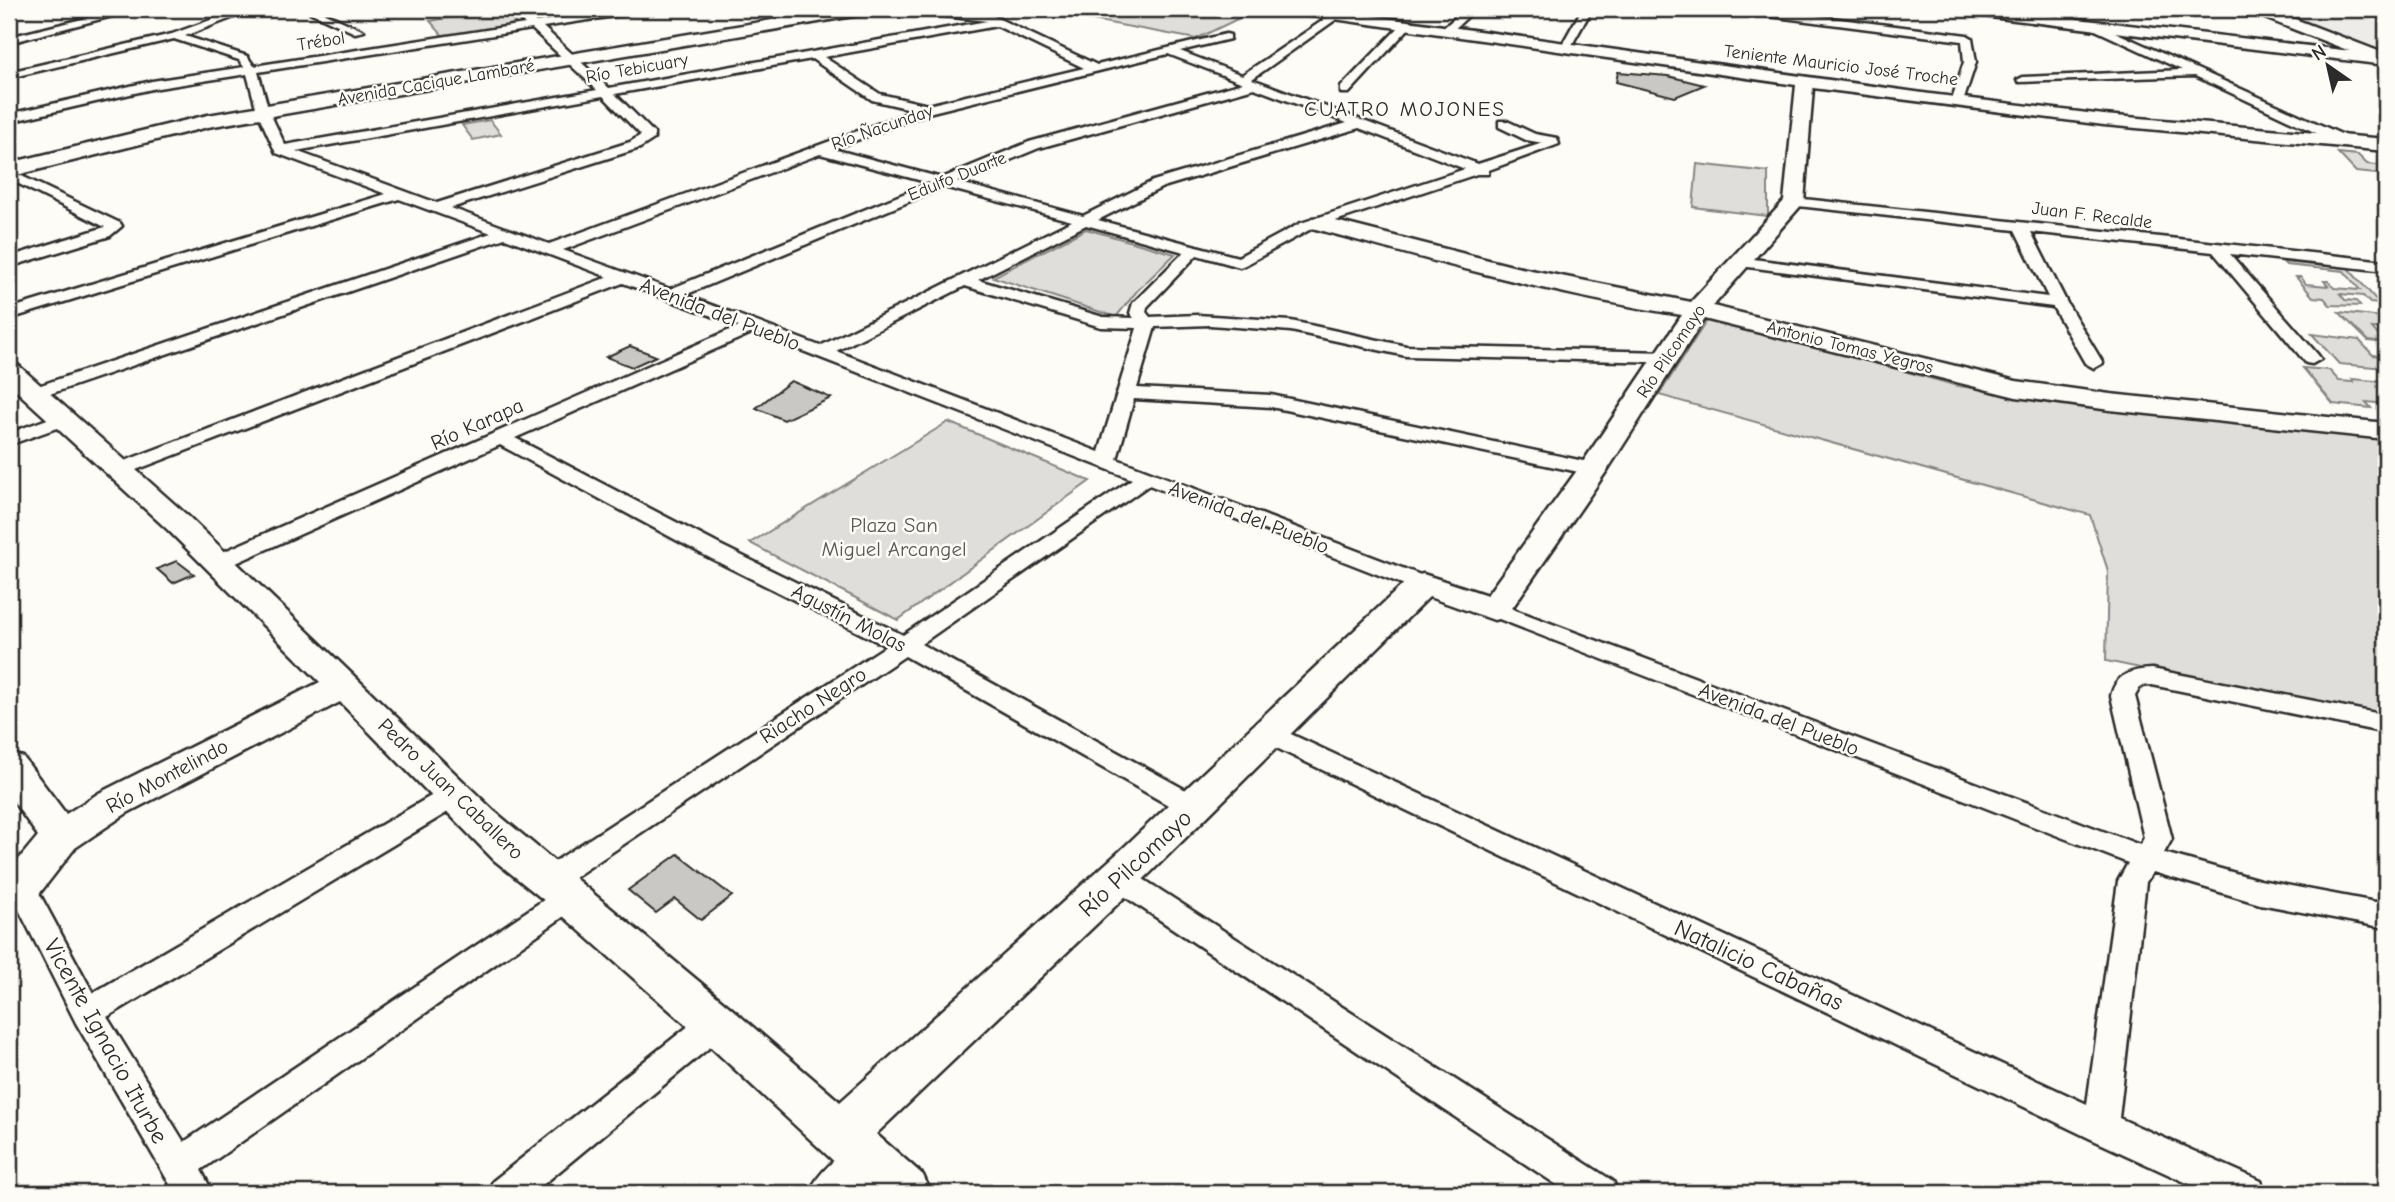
<svg xmlns="http://www.w3.org/2000/svg" width="2395" height="1202" viewBox="0 0 2395 1202" font-family="'Comic Neue',sans-serif">
<rect width="100%" height="100%" fill="#fdfcf7"/>
<filter id="ink" filterUnits="userSpaceOnUse"><feTurbulence type="fractalNoise" baseFrequency=".0143" numOctaves="2"/><feDisplacementMap in="SourceGraphic" scale="14" xChannelSelector="R" yChannelSelector="G"/><feConvolveMatrix kernelMatrix="1 2 1 2 8 2 1 2 1" color-interpolation-filters="sRGB"/></filter>
<g filter="url(#ink)">
<path fill="#edece8" d="M2262,9H2345L2386,26V57Z"/>
<path fill="#dfdeda" stroke="#858482" stroke-width="2" d="M499,9L517,24L443,36L430,21Z
M1081,9H1232L1252,12L1196,39L1065,15Z
M490,120L501,134L473,140L462,125Z
M2338,153L2358,155L2367,164L2386,166V175L2356,172Z
M1697,164L1768,172V216L1693,207Z
M1086,229L1175,254L1137,291L1116,317L993,277Z
M2283,262L2348,268L2380,304L2370,303L2363,296L2340,294L2345,300L2356,301L2360,306L2330,305L2324,298L2313,297L2296,277H2301L2306,284L2328,286L2324,281H2328L2334,288L2360,290L2344,271L2286,265Z
M2339,312L2382,317L2386,322V329L2372,328L2378,335L2386,336V343L2368,341Z
M1709,317L1958,386L2157,413L2386,439V719L2106,661L2108,571L2090,515L1659,395Z
M2312,334L2359,340L2373,355L2386,357V368L2339,364Z
M2303,368L2329,370L2339,381L2354,382L2352,379L2386,382V404L2366,402L2371,408L2333,404Z
M948,422L1090,481L898,620L750,543Z"/>
<path fill="#c9c8c4" stroke="#2b2b2b" stroke-width="2" d="M1618,72L1668,76L1704,85L1675,97L1616,82Z
M630,346L656,356L632,367L606,357Z
M791,381L831,398L784,420L756,408Z
M177,561L194,574L173,583L157,569Z
M678,854L732,896L701,920L675,899L656,913L628,890Z"/>
<g fill="none" stroke-linecap="round" stroke-linejoin="round">
<defs>
<path id="street" d="M123,9H139L9,43V37Z
M241,9H255L185,36L247,56L254,66L525,24L507,9H518L536,22L622,9H645L640,12L543,27L609,88L987,21L910,12L905,9H935L993,16L1097,65L1226,34L1230,35V39L1180,51L1242,75L1334,13L1338,14V18L1252,79L1478,164L1543,143L1526,140L1499,127V121H1507L1535,134L1557,138L1559,144L1489,170L1488,174H1477L1311,229L1245,265L1240,267L1197,255L1147,307L1146,312L1150,317L1197,315L1291,321L1406,346L1667,352L1676,357L1667,362L1406,356L1291,331L1210,325L1155,327L1137,388L1271,395L1593,463L1600,465L1603,469L1600,473L1593,475L1271,407L1134,399L1117,459L1431,579L1434,584L1431,589H1415L1149,485L921,644L1204,800L1208,807L1204,814L1194,817L1184,814L905,656L557,889L547,892L537,889L533,881L537,873L886,646L704,555L500,445L225,568H209L206,563L209,558L739,326L623,283L128,473H114L111,469L114,465L608,277L505,238L41,397H29L26,393L29,389L491,233L399,199L9,319V309L386,194L276,153L257,111L247,74L152,89L9,122V114L152,81L244,67L239,60L174,39L9,78V72L172,34ZM997,26L1084,68L928,105L880,94L824,57ZM532,29L597,90L285,145L269,111L258,72ZM1168,54L1243,83L1029,142L942,178L833,149L932,112ZM812,59L872,100L915,110L549,244L451,208L640,148L654,139V133L615,94ZM1254,88L1347,123L1153,181L1083,216L957,182L1039,148ZM603,96L641,135L630,142L437,203L296,151ZM1359,128L1465,169L1301,223L1238,257L1098,220L1163,187ZM820,154L930,183L670,289L563,250ZM944,187L1072,221L820,346L685,295ZM1086,225L1184,252L1133,303L1130,313L1134,318L1103,317L978,280ZM965,286L1101,327L1137,328L1099,452L836,351ZM754,332L1099,466L1132,479L903,635L720,545L515,438Z
M303,9H316L364,31L355,33Z
M1465,9H1476L1450,33H1442V29Z
M1582,9H1592L1569,50H1561L1560,48Z
M1733,9H1760L1967,35L1972,38L1976,62L1963,102L1957,106L1951,102L1964,62L1962,41L1738,12Z
M2045,9H2058L2087,24L2078,26Z
M2095,23L2352,139L2353,142L2347,146L2342,145L2195,76L2019,82L2017,80L2023,77L2182,70L2091,28L2090,26Z
M1402,24L1411,26L1349,93H1341V87Z
M9,170L120,223L122,226L110,236L9,267V257L105,227L9,179Z
M1794,198L2386,261V271L2230,254L2318,355L2321,359L2312,364L2306,363L2213,252L2031,232L2067,303L2103,363L2094,368L2085,363L2053,307L1733,265L1730,262L1738,257L2048,297L2015,230L1789,205V199Z
M64,413L71,415L73,419L71,423L9,445V433Z
M1494,602L2140,845L2144,838L2111,696C2116,674 2131,670 2152,669L2386,715V733L2152,685L2141,686L2135,696L2172,839L2164,853L2260,880L2386,904V928L2260,904L2153,872L2146,882L2119,1118L2261,1181L2266,1193H2209L2089,1138L1262,741L1258,735L1262,729L1271,726L1280,729L2087,1104L2118,881L2128,863L1486,614L1483,609L1486,604Z
M453,786L463,789L466,796L463,803L107,1017L184,1142L560,889L570,885L580,889L585,897L580,905L201,1170L213,1193H175L76,1023L9,890L11,878L21,874L31,878L93,993L443,789Z
M1119,867L1129,870L1613,1181L1618,1193H1569L1109,886L1105,878L1109,870Z
M716,1009L727,1013L732,1023L727,1033L533,1193H488L493,1181L705,1013Z
M864,1141L876,1146L881,1158L876,1170L852,1193H809C818,1172 843,1150 864,1141Z"/>
<path id="secondary" d="M1285,9H1322L1930,94L2104,115L2386,139V151L2104,125L1813,88L1804,202L1713,306L2016,381L2110,394L2386,423V439L2110,410L2016,397L1704,319L1608,469L1506,617L1494,620L1429,597L1149,874L876,1134L923,1175L931,1193H868L700,1037L555,909L494,860L340,702L127,813L75,848L36,898L9,909V871L38,836L9,795V753L23,757L66,814L99,793L320,682L168,530L9,384V363L18,365L189,517L494,811L732,1009L840,1102L1120,851L1411,577L1423,574L1487,595L1581,465L1682,315C1557,296 1434,261 1312,228L1309,223L1312,218L1320,217L1516,267L1691,302L1784,201L1796,85L1292,13Z
M1950,9H1992L2386,55V65L1957,13Z"/>
<path id="primary" d="M837,9H873L865,14L208,127L9,177V163L208,115Z
M2247,9H2269L2386,54V65L2249,12Z"/>
</defs>
<use href="#street" stroke="#2b2b2b" stroke-width="5"/>
<use href="#secondary" stroke="#2b2b2b" stroke-width="5"/>
<use href="#primary" stroke="#2b2b2b" stroke-width="5"/>
<use href="#street" fill="#fdfcf7" fill-rule="evenodd"/>
<use href="#secondary" fill="#fdfcf7" fill-rule="evenodd"/>
<use href="#primary" fill="#fdfcf7" fill-rule="evenodd"/>
</g>
</g>
<g text-anchor="middle" stroke-width="5" stroke-linejoin="round" paint-order="stroke">
<g font-size="18" fill="#2b2b2b" stroke="#fdfcf7">
<text transform="translate(321 41) rotate(-9)" y="6">Trébol</text>
<text transform="translate(1841 65) rotate(7)" y="6">Teniente Mauricio José Troche</text>
<text transform="translate(637 68) rotate(-10)" y="6">Río Tebicuary</text>
<text transform="translate(436 82) rotate(-10)" y="6">Avenida Cacique Lambaré</text>
<text transform="translate(882 127) rotate(-19)" y="6">Río Ñacunday</text>
<text transform="translate(957 176) rotate(-22)" y="6">Edulfo Duarte</text>
<text transform="translate(2092 215) rotate(7)" y="6">Juan F. Recalde</text>
<text transform="translate(1850 347) rotate(14)" y="6">Antonio Tomas Yegros</text>
<text transform="translate(1671 351) rotate(-56)" y="6">Río Pilcomayo</text>
</g>
<g font-size="21" letter-spacing="2" fill="#2b2b2b" stroke="#fdfcf7">
<text x="1405" y="116">CUATRO MOJONES</text>
</g>
<g font-size="21" fill="#2b2b2b" stroke="#fdfcf7">
<text transform="translate(720 314) rotate(21)" y="7">Avenida del Pueblo</text>
<text transform="translate(477 424) rotate(-24)" y="7">Río Karapa</text>
<text transform="translate(1249 517) rotate(21)" y="7">Avenida del Pueblo</text>
<text transform="translate(849 618) rotate(27)" y="7">Agustín Molas</text>
<text transform="translate(813 705) rotate(-33)" y="7">Riacho Negro</text>
<text transform="translate(1779 719) rotate(21)" y="7">Avenida del Pueblo</text>
<text transform="translate(167 776) rotate(-28)" y="7">Río Montelindo</text>
<text transform="translate(451 789) rotate(44)" y="7">Pedro Juan Caballero</text>
</g>
<g font-size="21" fill="#585857" stroke="#fdfcf7">
<text x="894" y="532">Plaza San<tspan x="894" dy="24">Miguel Arcangel</tspan></text>
</g>
<g font-size="24" fill="#2b2b2b" stroke="#fdfcf7">
<text transform="translate(1135 863) rotate(-43)" y="8">Río Pilcomayo</text>
<text transform="translate(1759 965) rotate(25)" y="8">Natalicio Cabañas</text>
<text transform="translate(106 1041) rotate(61)" y="8">Vicente Ignacio Iturbe</text>
</g>
</g>
<rect width="2395" height="1202" fill="none" stroke="#fdfcf7" stroke-width="35"/>
<rect x="18" y="18" width="2360" height="1167" fill="none" stroke="#2b2b2b" stroke-width="2.5" filter="url(#ink)"/>
<g transform="translate(2328 66) rotate(326)" stroke="#fdfcf7" stroke-width="5" paint-order="stroke">
<path d="M0-5L12 26L0 18L-12 26Z" fill="#2b2b2b"/>
<text y="-10" font-size="19" font-weight="bold" text-anchor="middle" fill="#2b2b2b">N</text>
</g>
</svg>
